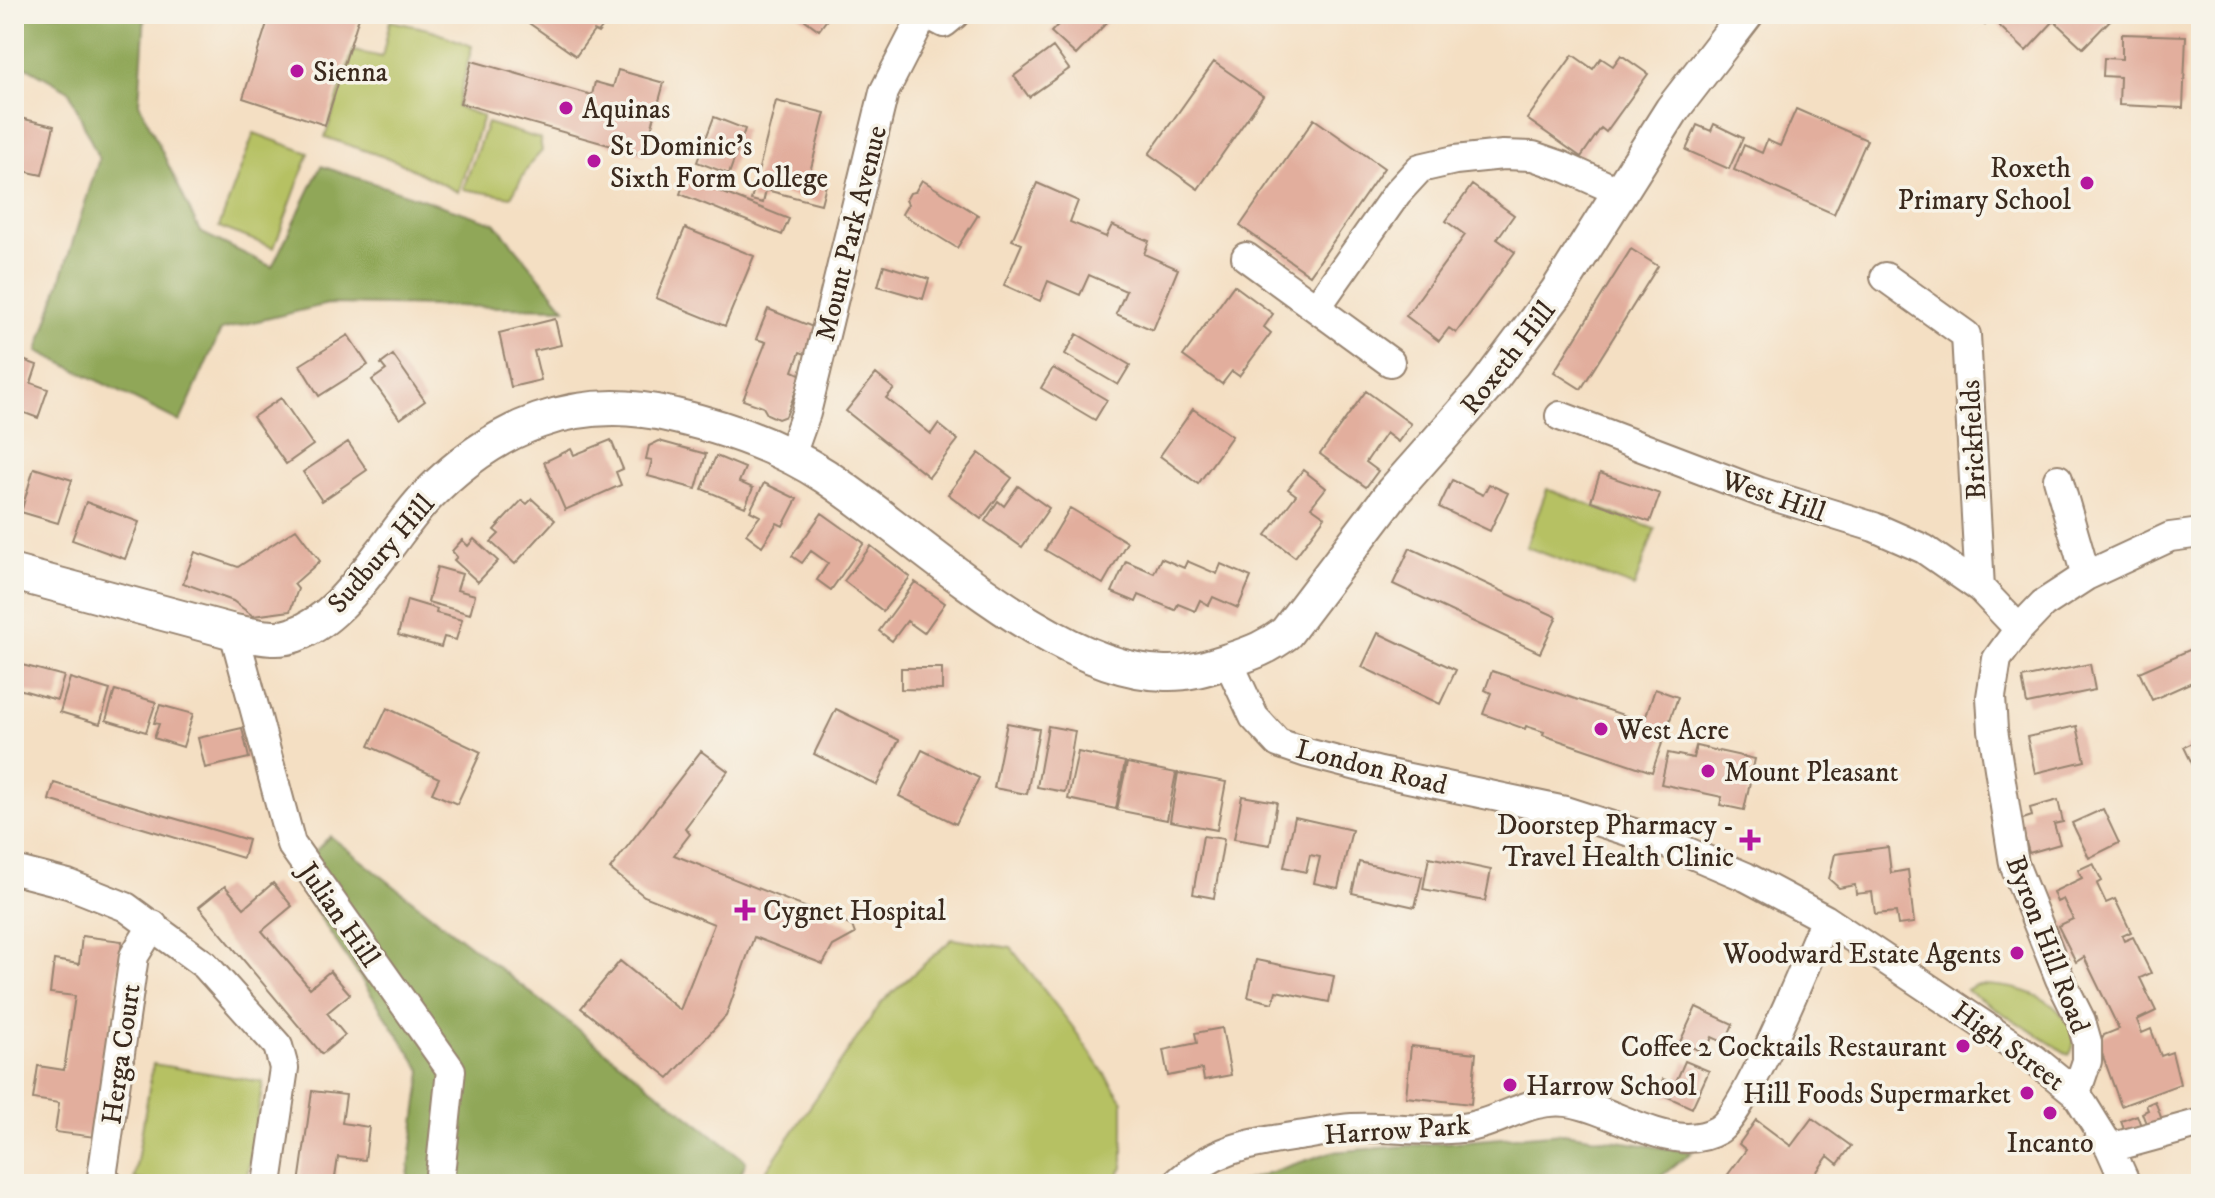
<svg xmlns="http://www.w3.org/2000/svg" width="2215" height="1198" viewBox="0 0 2215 1198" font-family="'IM FELL DW Pica',serif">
<rect width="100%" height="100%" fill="#f7f3e8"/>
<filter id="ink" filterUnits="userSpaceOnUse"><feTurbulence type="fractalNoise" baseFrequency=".0125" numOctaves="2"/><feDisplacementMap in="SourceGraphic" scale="16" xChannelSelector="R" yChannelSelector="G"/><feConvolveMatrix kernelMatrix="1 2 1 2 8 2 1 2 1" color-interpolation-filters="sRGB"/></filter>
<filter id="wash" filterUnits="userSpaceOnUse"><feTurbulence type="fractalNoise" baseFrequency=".006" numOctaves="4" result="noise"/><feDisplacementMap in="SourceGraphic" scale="32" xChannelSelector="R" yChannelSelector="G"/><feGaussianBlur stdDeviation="1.8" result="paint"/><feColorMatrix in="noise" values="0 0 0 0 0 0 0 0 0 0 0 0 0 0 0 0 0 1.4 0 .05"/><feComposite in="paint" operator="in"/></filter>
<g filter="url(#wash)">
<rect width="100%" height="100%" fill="#f4dfc3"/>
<path fill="#b6c163" stroke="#787640" stroke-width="2" d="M390,21L428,29L472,46L457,107L483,116L458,192L396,161L325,137L353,51L382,57Z
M487,123L540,139L542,151L530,164L511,197L463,189Z
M254,133L309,153L274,248L219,227Z
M1547,489L1655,529L1634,587L1526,547Z
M952,939L1011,948L1072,1026L1123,1101V1167L1112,1184H757L882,1002Z
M1976,985C2011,985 2051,992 2069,1025C2075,1036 2076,1045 2069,1055L1966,990Z
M153,1064L263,1082L246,1184H163L134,1179Z"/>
<path fill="#90a759" stroke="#66683c" stroke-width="2" d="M14,14H145L139,103L200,232L272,267L321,166L495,223L565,308L328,304L221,330L180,422L38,351L99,159L69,91L14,60Z
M330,836L746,1161L737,1184H407L422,1071L292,875Z
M1563,1133L1692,1152L1651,1184H1235L1331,1152Z"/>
<g id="blocks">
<path fill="#e2ae9d" d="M270,14H350L359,17L325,125L243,98Z
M516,14H606L602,20L606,23L598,33L594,31L576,56Z
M797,14H831L819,30Z
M1068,14H1110L1112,17L1076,55L1051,32Z
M1974,14H2116L2083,48L2054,21L2026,51L1991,18L1985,25Z
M2122,34L2186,36L2183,108L2119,105L2120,77L2103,76L2104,58L2122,59Z
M1053,47L1069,69L1029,97L1014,76Z
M1573,55L1593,69L1601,58L1613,66L1621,55L1648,74L1606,132L1601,128L1581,157L1527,119Z
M472,61L592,95L595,82L613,87L618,70L664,83L644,155L460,103Z
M1214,62L1263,96L1198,189L1149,154Z
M776,101L825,113L810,172L828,177L821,204L766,190L763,203L751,200Z
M1796,109L1867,140L1834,214L1734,170L1744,145L1762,153L1767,140L1780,146Z
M714,117L745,129L729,174L697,162Z
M20,118L54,126L42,175L14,169V142Z
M1314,119L1384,168L1310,275L1240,226Z
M1714,124L1743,138L1729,169L1686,150L1697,125L1711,131Z
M686,178L789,219L782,235L680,194Z
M922,180L978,215L957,248L902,214L908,204L906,200L910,193L915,192Z
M1037,183L1078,201L1070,222L1106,237L1112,225L1149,241L1144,254L1178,269L1153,330L1116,314L1126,291L1089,275L1080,295L1048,281L1040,301L1004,285L1022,244L1012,240Z
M1472,185L1514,215L1497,239L1515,252L1456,333L1449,328L1439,341L1406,316L1465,235L1446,221Z
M685,228L754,256L725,326L656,298Z
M1631,249L1658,266L1581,389L1554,372Z
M884,265L929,279L923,299L878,286Z
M1234,285L1273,314L1264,327L1271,333L1239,376L1232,371L1222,384L1183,356Z
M768,309L818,329L808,355L800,352L793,371L802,375L786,416L778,419L767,414L763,407L743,400L766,342L756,339Z
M555,319L561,345L534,351L541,380L511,387L499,333Z
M1077,334L1130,365L1118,385L1065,354Z
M348,335L368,365L319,396L300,365Z
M393,355L425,401L400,419L372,380L386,370L381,364Z
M20,359L37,365L31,383L48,389L38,418L14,409V378Z
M1053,368L1107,400L1095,420L1041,388Z
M876,374L894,389L886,398L931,434L938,424L958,440L929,477L846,411Z
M1366,391L1411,424L1398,442L1386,433L1366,462L1378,471L1366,487L1320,454Z
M281,398L313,445L286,464L253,417Z
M1193,409L1232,436L1198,484L1160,456Z
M611,440L623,469L616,472L621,485L565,510L544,462L571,449L574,455Z
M659,441L706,454L696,489L648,476L652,460L646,459L649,446Z
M348,442L367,470L322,501L303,472Z
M979,453L1012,478L981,519L948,494Z
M716,456L745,468L739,482L753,488L745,507L702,489Z
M34,468L72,480L58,523L21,512Z
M1303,470L1326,488L1311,507L1325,517L1295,557L1266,535L1296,495L1288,489Z
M1600,473L1660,494L1650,522L1591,501Z
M1452,480L1483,495L1489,484L1508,493L1490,531L1439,507Z
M764,483L797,499L783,526L777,523L762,546L746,534L760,516L750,511Z
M1018,486L1049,508L1022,547L985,521L998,501L1004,506Z
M532,499L555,520L515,564L491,542L499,534L494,530L522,500L527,504Z
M86,502L139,522L125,559L72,540Z
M1070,508L1127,542L1103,584L1045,550Z
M822,513L864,543L831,590L817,580L828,563L811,551L802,563L792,556Z
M296,529L320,561L294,584L298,589L290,611L253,616L233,601L183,583L195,552L238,567Z
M474,539L498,561L478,582L454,560L457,557L452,551L462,540L468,546Z
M871,546L910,577L883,611L844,581Z
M1410,548L1557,617L1540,653L1393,584Z
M1161,558L1184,568L1187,561L1217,574L1221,564L1251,577L1238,608L1213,597L1209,605L1200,600L1195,611L1178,604L1175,610L1139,595L1136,602L1112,592L1126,561L1154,573Z
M437,567L462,574L457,590L475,595L470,614L428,602Z
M915,582L945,603L924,633L907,621L892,641L879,631Z
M407,600L437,609L436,613L462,620L456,640L444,637L441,647L398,635Z
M1378,633L1456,670L1440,704L1362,667Z
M2196,647L2201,660V678L2152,700L2139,672Z
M2090,664L2095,690L2027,704L2022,678Z
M22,665L64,676L57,700L15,688Z
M901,668H942V690L901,689Z
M1492,671L1644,722L1655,689L1678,697L1652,772L1543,735L1544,732L1526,726L1525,729L1483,714L1491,693L1485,690Z
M70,678L110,690L100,724L60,712Z
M115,690L156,702L146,732L106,720Z
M160,705L193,714L183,747L154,738L159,724L154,723Z
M387,708L481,752L457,804L432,793L439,778L369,746Z
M836,709L899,740L877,785L814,754Z
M1007,723L1039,729L1027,794L994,788Z
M1048,726L1075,731L1065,792L1037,787Z
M2077,726L2085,761L2035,773L2027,737Z
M242,728L249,758L205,768L198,738Z
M2201,739V782L2184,747Z
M1696,746L1755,759L1744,810L1720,805L1722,797L1661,784L1668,753L1693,758Z
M922,750L979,778L956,824L899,796Z
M701,751L728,771L685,828L690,834L674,855L852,926L855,934L833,946L823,964L754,937L726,1016L669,1078L581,1008L620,961L680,1010L714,924L644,896L610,869Z
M1078,752L1125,762L1116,809L1068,799Z
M1127,763L1176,773L1167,820L1117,810Z
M1178,773L1226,782L1217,830L1170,821Z
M54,783L248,840L243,858L49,800Z
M1242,796L1277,802L1270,845L1234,839Z
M2058,800L2063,822L2054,824L2060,844L2029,853L2020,820L2032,816L2030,808Z
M2103,809L2119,843L2089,858L2072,823Z
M1295,817L1352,830L1338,888L1314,883L1320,857L1310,855L1306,872L1284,867Z
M1203,836L1224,839L1214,898L1193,894Z
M1888,847L1891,873L1908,870L1914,923L1898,925L1896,912L1875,914L1872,892L1856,894L1855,885L1839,888L1829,879L1835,854Z
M1429,857L1491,870L1485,901L1423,889Z
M1359,862L1422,877L1415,907L1352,893Z
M2093,863L2102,881L2097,884L2106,903L2115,899L2131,932L2122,936L2124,941L2133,937L2151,973L2140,978L2156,1011L2137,1020L2142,1033L2151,1029L2161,1056L2172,1052L2180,1084L2121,1106L2099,1045L2104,1035L2119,1029L2084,957L2076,962L2058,926L2073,919L2063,899L2057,902L2053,892L2082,878L2078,870Z
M273,883L292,906L262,931L310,988L330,971L350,994L327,1013L345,1035L322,1054L199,907L225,886L244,908Z
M82,936L122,941L95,1137L55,1132L59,1103L33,1099L38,1066L64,1070L75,996L50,993L54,960L79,964Z
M1256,960L1334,976L1329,1002L1276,991L1273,1003L1248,997Z
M1696,1007L1733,1024L1725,1043L1712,1037L1705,1053L1680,1042Z
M1222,1028L1231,1075L1204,1080L1202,1069L1168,1076L1163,1050L1197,1043L1195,1033Z
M1411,1046L1476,1053L1471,1104L1406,1097Z
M1685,1061L1709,1071L1692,1108L1657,1092L1663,1079L1675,1084Z
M312,1091L346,1095L342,1123L369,1127L365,1160L338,1157L334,1184H299Z
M2155,1101L2162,1120L2147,1126L2142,1113L2148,1110L2146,1105Z
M2137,1115L2141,1126L2125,1132L2121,1121Z
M1812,1118L1851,1146L1838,1164L1828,1156L1808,1184H1721L1746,1150L1739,1144L1756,1120L1791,1146Z"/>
</g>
</g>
<g filter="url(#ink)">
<use href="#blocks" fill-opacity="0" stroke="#988470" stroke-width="2"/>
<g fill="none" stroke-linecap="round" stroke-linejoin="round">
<defs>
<path id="minor" d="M927,14L944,23L955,14
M1246,257L1390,362
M1885,277L1966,335L1980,588L2019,629
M1316,308L1397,193L1420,168L1455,160L1503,155L1533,156L1562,166L1620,192
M1560,416L1760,492L1874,527L1924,549L1980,588
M790,458L806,413L884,92L924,14
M2058,479L2086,576
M234,632L291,844L451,1070L439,1184
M1228,661L1254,717L1278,743L1307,753L1380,772L1565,811L1671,845L1746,877L1825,919L2034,1059L2076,1093L2110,1148L2126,1184
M14,870L68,884L126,907L205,965L278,1046L284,1068L267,1184
M2076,1093L2087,1061V1042L2081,1021L2060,979L2014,864L1993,730L1991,697L1997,659L2019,629L2043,604L2086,576L2170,537L2201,533
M2110,1148L2201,1123
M109,1184L102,1177L134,956L153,925
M1176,1184C1215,1148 1247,1144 1298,1136C1316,1134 1334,1129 1352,1128C1388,1126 1426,1133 1462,1128C1499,1124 1528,1097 1567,1102C1612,1107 1672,1157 1718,1130C1745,1115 1809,956 1825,919"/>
<path id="major" d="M14,573L234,632C252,635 276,642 294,635C333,621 358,584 382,553C397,534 411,512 428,495C494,427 576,392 671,415C724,427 779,446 825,476C916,536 1054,672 1165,673C1189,674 1209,667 1231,660C1252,653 1268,647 1286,633L1393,492L1484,389L1557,292L1672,110L1746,14"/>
</defs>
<use href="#minor" stroke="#988470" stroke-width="32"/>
<use href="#major" stroke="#988470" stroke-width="38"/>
<use href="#minor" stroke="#fff" stroke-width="28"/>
<use href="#major" stroke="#fff" stroke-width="34"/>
</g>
</g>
<g fill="#b5179e" stroke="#f7f3e8" stroke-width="3">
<circle cx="297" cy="71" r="8"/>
<circle cx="566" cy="108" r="8"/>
<circle cx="594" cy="161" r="8"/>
<circle cx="2087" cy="183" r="8"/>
<circle cx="1601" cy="729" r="8"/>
<circle cx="1708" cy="771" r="8"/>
<path d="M1746 828h8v8h8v8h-8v8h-8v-8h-8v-8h8z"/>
<path d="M741 898h8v8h8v8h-8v8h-8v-8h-8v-8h8z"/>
<circle cx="2017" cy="953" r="8"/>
<circle cx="1963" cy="1046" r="8"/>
<circle cx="1510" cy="1085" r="8"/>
<circle cx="2027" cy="1093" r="8"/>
<circle cx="2050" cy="1113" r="8"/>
</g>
<g text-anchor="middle" stroke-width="7" stroke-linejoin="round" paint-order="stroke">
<g font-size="28" fill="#3b2a1e" stroke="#f7f3e8" text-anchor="start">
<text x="313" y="81">Sienna</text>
<text x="582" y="118">Aquinas</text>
<text x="610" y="155">St Dominic's<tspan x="610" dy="32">Sixth Form College</tspan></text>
<text x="2071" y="177" text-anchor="end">Roxeth<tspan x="2071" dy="32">Primary School</tspan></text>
<text x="1617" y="739">West Acre</text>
<text x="1724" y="781">Mount Pleasant</text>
<text x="1734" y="834" text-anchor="end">Doorstep Pharmacy -<tspan x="1734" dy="32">Travel Health Clinic</tspan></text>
<text x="763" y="920">Cygnet Hospital</text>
<text x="2001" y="963" text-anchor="end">Woodward Estate Agents</text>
<text x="1947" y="1056" text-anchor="end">Coffee 2 Cocktails Restaurant</text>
<text x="1526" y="1095">Harrow School</text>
<text x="2011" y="1103" text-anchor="end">Hill Foods Supermarket</text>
<text x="2050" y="1152" text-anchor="middle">Incanto</text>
</g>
<g font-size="28" fill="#3b2a1e" stroke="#f7f3e8">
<text transform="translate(850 233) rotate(-76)" y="10">Mount Park Avenue</text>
<text transform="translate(1507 357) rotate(-52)" y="10">Roxeth Hill</text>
<text transform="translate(1972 440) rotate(-93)" y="10">Brickfields</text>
<text transform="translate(1774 495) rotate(19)" y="10">West Hill</text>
<text transform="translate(380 553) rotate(-49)" y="10">Sudbury Hill</text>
<text transform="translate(1372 766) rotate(14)" y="10">London Road</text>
<text transform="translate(340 914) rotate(55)" y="10">Julian Hill</text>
<text transform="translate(2049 944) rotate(69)" y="10">Byron Hill Road</text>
<text transform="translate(2009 1045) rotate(36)" y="10">High Street</text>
<text transform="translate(120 1054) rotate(-82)" y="10">Herga Court</text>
<text transform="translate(1397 1129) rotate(-4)" y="10">Harrow Park</text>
</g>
</g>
<rect width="2215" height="1198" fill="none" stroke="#f7f3e8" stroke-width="48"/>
</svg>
